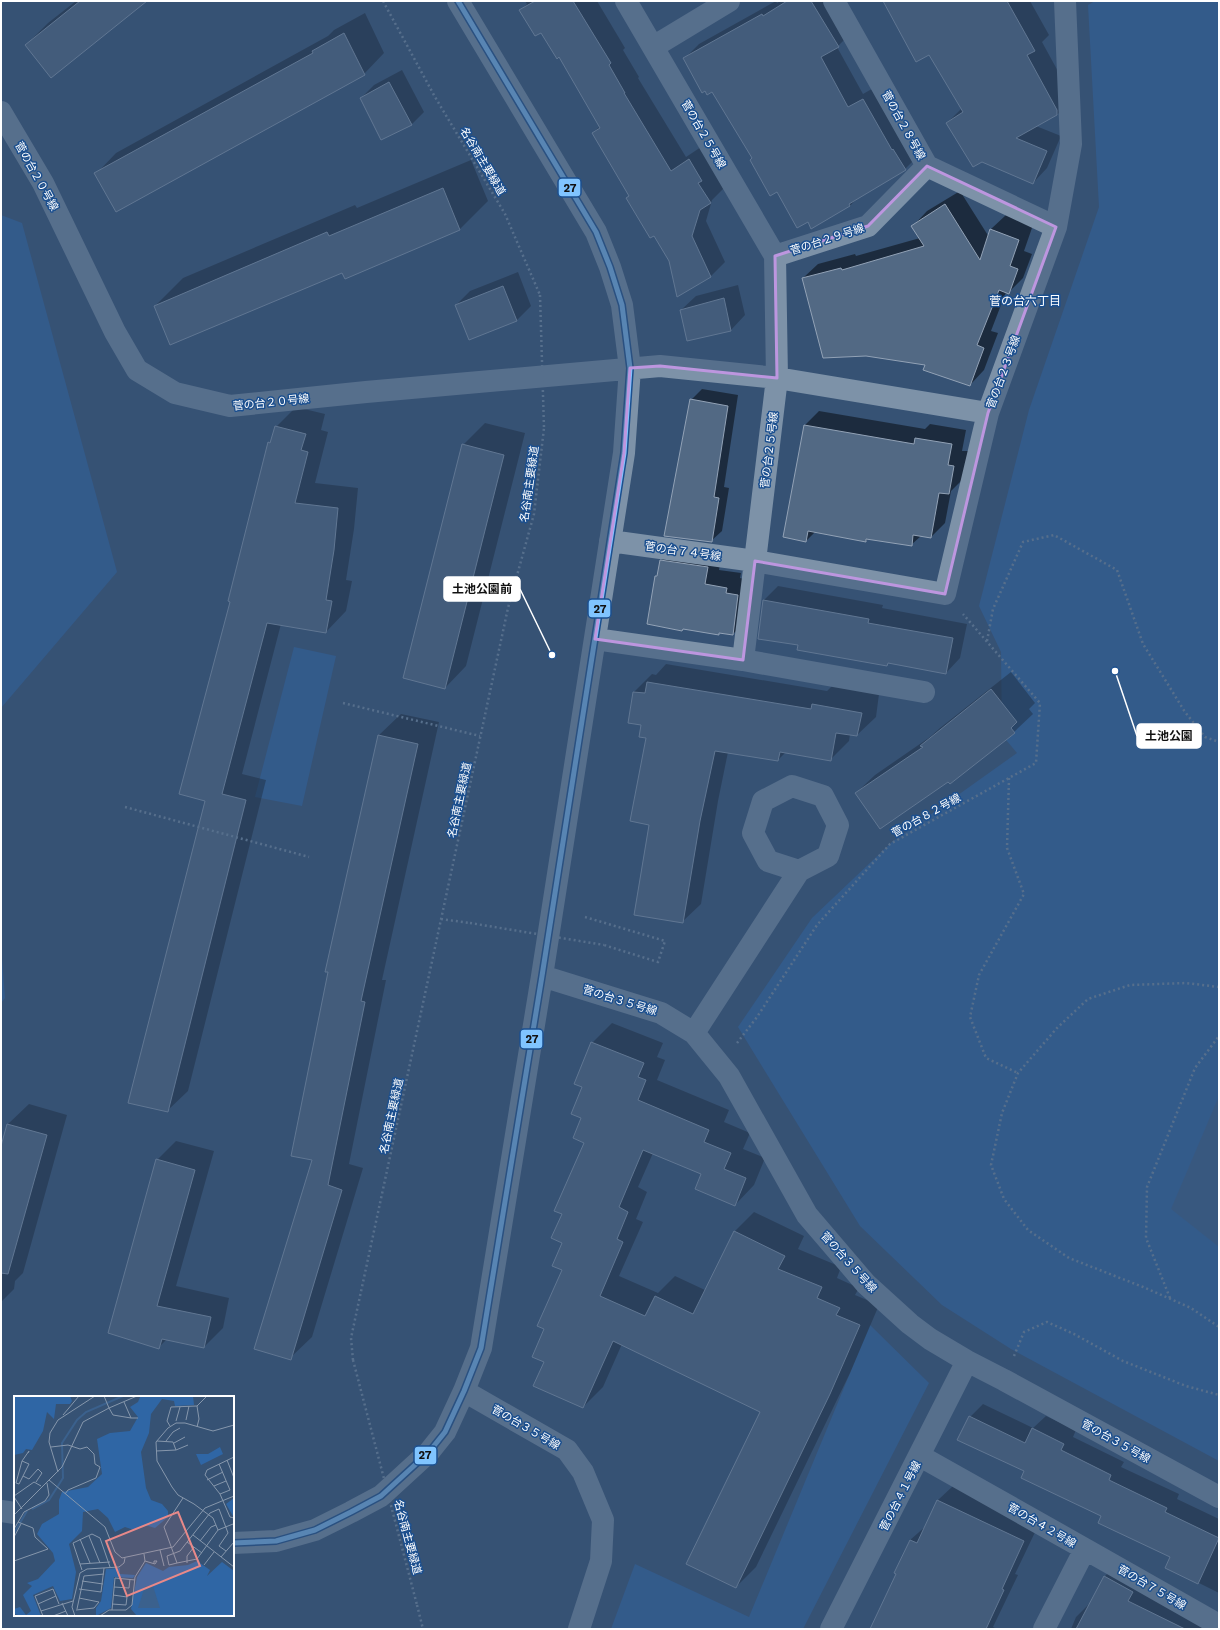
<svg xmlns="http://www.w3.org/2000/svg" width="1220" height="1630" viewBox="0 0 1220 1630" font-family="'Work Sans','Noto Sans JP',sans-serif">
<rect width="100%" height="100%" fill="#365274"/>
<path fill="#2f66a5" d="M1095,1H1219V1461L1011,1349L942,1305L860,1226L738,1027L812,918L892,842L1017,753L1002,735L1001,652L979,606L1029,410L1099,207L1088,5Z
M1,215L22,223L117,572L1,708Z
M294,647L336,656L302,806L255,797Z
M1,945L5,998L1,1003Z
M870,1325L929,1383L803,1629H611L635,1564L749,1617Z"/>
<path fill="#3b618d" d="M1219,1096V1247L1171,1209Z"/>
<path fill="#0007" d="M76,1H146L26,45L48,23Z
M525,1H597L625,48L623,50L639,77L638,78L686,157L704,145L725,187L712,200L706,221L725,262L711,276L630,195L593,133L600,126L560,56L542,31L521,10L527,4Z
M776,1L777,3L780,1H834L852,32L837,47L863,94L877,86L919,155L905,169L858,197L850,206L778,191L753,158L713,91L684,59L699,44Z
M884,1H1030L1049,35L1042,42L1071,95V100L1057,115L1036,126L1061,136L1047,168L1033,183L947,123L962,108L930,54Z
M365,13L384,53L364,74L96,174L116,153L328,36L334,30Z
M402,70L424,112L412,124L361,98L374,85Z
M471,160L488,201L460,229L345,278L343,271L155,306L183,278L355,205L357,208Z
M960,191L989,237L991,229L1006,215L1033,225L1024,251L1032,254L1023,278L1009,292H1006L991,331L998,333L984,370L970,385L926,364L803,278L818,264L855,254L856,256L920,238L913,226L927,211Z
M518,272L531,306L517,320L456,305L470,291Z
M738,285L745,315L731,330L688,340L681,310L696,296Z
M702,389L738,395L724,487L729,488L722,531L711,541L691,400Z
M296,407L325,414L321,430L328,432L315,483L358,488L354,529L346,580L352,581L346,611L326,632L281,624L242,774L266,780L188,1091L167,1111L232,601H229L269,443L272,440L276,427Z
M819,411L925,429L930,424L966,430L962,451H968L963,479L951,491L945,523L931,537L921,536L911,545L868,539L866,541L815,532L806,541L784,537L805,425Z
M485,423L525,433L466,666L445,688L463,445Z
M675,546L722,553L719,570L741,573L740,578L752,581L748,619L733,634L721,632L719,634L656,576L659,573L661,561Z
M778,586L883,605L882,608L967,624L960,658L946,673L889,662L887,665L799,645L759,638L764,600Z
M666,664L827,691L832,686L879,694L876,717L857,735L850,734L849,741L830,760L786,752L778,760L728,752L718,801L701,904L682,922L651,824L647,737L634,692L652,674L656,675Z
M1011,672L1035,703L1029,709L1033,714L1014,732L948,781L856,793L875,775L930,737L940,728Z
M401,714L439,722L382,980H386L349,1164L363,1168L312,1337L290,1358L313,1159L379,735Z
M612,1023L663,1043L657,1057L665,1060L657,1080L729,1110L724,1122L750,1133L743,1149L765,1158L754,1185L735,1205L702,1174L653,1153L638,1187L647,1192L636,1219L643,1222L619,1276L658,1293L675,1276L705,1290L734,1232L754,1212L804,1236L798,1249L841,1267L837,1278L859,1288L855,1295L879,1305L850,1373L756,1567L736,1587L762,1411L622,1344L603,1387L583,1407L545,1362V1328L563,1270V1213L585,1142L583,1117V1086L592,1043Z
M29,1104L67,1115L23,1273L15,1281L14,1289L1,1302V1150L8,1124Z
M176,1141L214,1151L176,1286L229,1298L223,1328L204,1347L167,1339L158,1348L109,1332L157,1160Z
M983,1404L1033,1428L1046,1416L1076,1430L1073,1437L1124,1462L1121,1467L1179,1494L1177,1499L1219,1519V1593L1167,1567L1172,1556L1025,1471L970,1417Z
M953,1486L1038,1526L1015,1574L1018,1575L993,1627L997,1629H871L898,1574L895,1572L910,1540L926,1526L938,1500Z
M1119,1562L1208,1619L1203,1629H1071L1076,1617L1090,1603L1104,1577Z"/>
<path fill="#526984" stroke="#92a2b6" d="M80,1H147L51,78L25,45Z
M535,1H573L611,63L609,65L625,93H624L671,171L689,159L702,181L698,183L711,203L700,210L692,236L711,277L677,297L669,261L654,236L650,238L626,198L629,196L592,133L600,128L559,57L557,59L541,33L535,36L519,10Z
M787,1H811L839,47L821,57L848,107L863,99L892,150L893,149L906,170L849,204L850,206L811,229L808,222L797,228L777,192L770,196L750,160L752,158L712,92L707,95L705,91L702,93L683,58L762,14L763,16Z
M883,1H1007L1035,51L1027,55L1057,110V115L1016,138L1047,151L1033,184L982,162L973,167L946,123L963,112L929,55L916,62Z
M344,33L365,75L116,212L94,173L313,53L312,51Z
M389,82L412,125L381,140L360,98Z
M443,188L460,230L345,279L342,273L170,345L154,306L327,232L329,236Z
M945,204L980,260L990,229L1019,240L1010,266L1018,269L1009,294L999,290L977,345L984,348L970,386L923,370L925,365L866,356L823,358L802,278L841,268L842,270L924,246L911,226Z
M503,286L517,321L469,340L455,305Z
M724,298L731,331L687,341L680,310Z
M690,399L728,406L714,497L719,498L712,542L664,536Z
M804,425L914,444L915,438L952,444L948,465L954,466L949,494L939,493L931,538L913,535L912,546L866,539V542L808,531L806,542L783,537Z
M275,426L306,434L301,450L308,452L295,503L338,508L334,550L326,600L332,601L326,633L267,623L222,794L246,800L168,1112L128,1103L205,801L179,794L230,602L228,601L268,442L270,443Z
M462,444L504,455L445,689L403,678Z
M660,560L708,567L705,584L727,588L726,593L738,595L733,635L719,633V635L683,629L682,631L647,624L655,576H657Z
M763,600L869,619L868,623L953,638L946,674L888,663L887,666L797,650L798,645L758,639Z
M647,682L811,709L812,704L862,713L857,736L836,733L831,761L780,752L778,761L715,751L700,821L683,923L634,915L649,825L630,821L646,738L639,737L641,725L628,723L633,692L645,693Z
M991,689L1017,722L1011,728L1015,733L950,784L948,782L880,829L855,793L923,747L920,746Z
M378,735L418,744L361,1001L365,1002L328,1185L342,1190L291,1360L254,1349L312,1160L291,1156L328,972H325Z
M591,1042L644,1063L638,1077L646,1080L638,1100L709,1130L704,1142L731,1153L724,1169L746,1178L735,1206L695,1189L701,1174L643,1150L619,1207L628,1212L617,1239L623,1242L600,1296L645,1316L655,1296L693,1314L734,1231L785,1256L778,1269L822,1287L817,1298L840,1308L836,1315L860,1325L830,1394L736,1588L686,1564L760,1412L613,1341L583,1408L533,1386L544,1362L532,1357L544,1329L537,1326L562,1270L552,1266L562,1243L551,1238L562,1214L554,1211L584,1143L573,1138L581,1118L571,1114L582,1087L574,1084Z
M7,1124L47,1135L8,1274L1,1273V1146Z
M156,1159L195,1170L157,1306L211,1317L204,1348L162,1339L159,1349L108,1333Z
M969,1416L1025,1443L1032,1428L1064,1444L1061,1450L1111,1475L1109,1480L1167,1508L1165,1512L1219,1538L1198,1584L1165,1568L1170,1557L1098,1523L1101,1516L1021,1478L1024,1471L957,1440Z
M937,1500L1024,1541L1002,1589L1004,1590L986,1629H870L896,1574L894,1573L910,1540L917,1543Z
M1104,1576L1133,1592L1128,1601L1185,1629H1076Z"/>
<g fill="none" stroke-linecap="round" stroke-linejoin="round">
<path stroke="#7d92a8" stroke-width="2.5" stroke-dasharray="2 3" stroke-linecap="butt" d="M383,1L435,97L505,214L540,295
M987,641L993,609L1023,542L1054,535L1117,570L1143,644L1185,712L1205,737L1219,742
M343,703L480,736
M1009,778L1007,848L1024,894L979,975L970,1017L986,1058L1018,1073
M125,807L309,857
M585,917L665,941L658,962L604,945
M441,919L470,923
M1219,987L1186,983L1130,985L1088,999L1057,1028L1018,1073L1002,1113L991,1165L1004,1199L1028,1230L1069,1258L1143,1287L1191,1308L1219,1327
M737,1043L757,1017L817,925L890,844L1036,763L1040,703L963,614
M1170,1298L1146,1238L1147,1187L1195,1068L1219,1036
M1014,1356L1024,1332L1047,1322L1074,1334L1123,1361L1186,1386L1219,1395
M353,1360L351,1338L508,608L534,514L544,428
M417,1605L423,1629"/>
<path stroke="#7d92a8" stroke-width="22" d="M626,1L775,256L777,378L755,561L945,594L988,413
M834,1L927,166L1056,227
M653,47L729,1
M1,112L43,183L115,332L137,370L175,393L230,406L366,392L660,366L777,378L988,413L1056,227L1071,144L1065,1
M775,256L868,226L927,166
M610,541L755,561L743,660
M595,639L743,660L924,692
M542,976L661,1013L694,1033L729,1076L807,1215L866,1284L910,1324L930,1339L967,1361L1004,1380L1219,1497
M694,1033L799,871L828,856L838,825L823,796L792,786L763,801L753,833L768,861L799,871
M464,1391L567,1450L583,1472L603,1520L601,1561L579,1629
M920,1456L1085,1549L1044,1629
M1,1511L15,1513
M233,1543L276,1541L315,1530L351,1512L381,1496L429,1452L445,1432L464,1391L481,1348L542,976L624,453L630,368L622,305L610,267L596,232L458,1
M1085,1549L1219,1625
M831,1629L967,1361"/>
<path stroke="#7d92a8" stroke-width="2.5" stroke-dasharray="2 3" stroke-linecap="butt" d="M540,295L544,428
M470,923L604,945
M353,1360L417,1605"/>
<defs>
<path id="bus-1" d="M233,1543L276,1541L315,1530L351,1512L381,1496L429,1452L445,1432L464,1391L481,1348L542,976L624,453L630,368L622,305L610,267L596,232L458,1"/>
</defs>
<use href="#bus-1" stroke="#1b4f8f" stroke-width="8"/>
<use href="#bus-1" stroke="#80c4ff" stroke-width="5"/>
</g>
<path d="M0 0H1220V1630H0ZM927,166L1056,227L988,413L945,594L755,561L743,660L595,639L624,453L630,368L660,366L777,378L775,256L868,226Z" fill="#365274" fill-opacity=".55" fill-rule="evenodd"/>
<path fill="none" stroke="#bd96df" stroke-width="3" stroke-linejoin="round" d="M927,166L1056,227L988,413L945,594L755,561L743,660L595,639L624,453L630,368L660,366L777,378L775,256L868,226Z"/>
<g text-anchor="middle" stroke-width="3" stroke-linejoin="round" paint-order="stroke">
<g font-size="11" fill="#fff" stroke="#1b4f8f">
<text transform="translate(904 125) rotate(61)" y="4">菅の台２８号線</text>
<text transform="translate(704 134) rotate(60)" y="4">菅の台２５号線</text>
<text transform="translate(483 161) rotate(59)" y="4">名谷南主要緑道</text>
<text transform="translate(37 176) rotate(61)" y="4">菅の台２０号線</text>
<text transform="translate(827 239) rotate(-18)" y="4">菅の台２９号線</text>
<text transform="translate(1003 372) rotate(-70)" y="4">菅の台２３号線</text>
<text transform="translate(271 402) rotate(-6)" y="4">菅の台２０号線</text>
<text transform="translate(769 450) rotate(-83)" y="4">菅の台２５号線</text>
<text transform="translate(529 484) rotate(-82)" y="4">名谷南主要緑道</text>
<text transform="translate(683 551) rotate(8)" y="4">菅の台７４号線</text>
<text transform="translate(459 800) rotate(-78)" y="4">名谷南主要緑道</text>
<text transform="translate(926 815) rotate(-29)" y="4">菅の台８２号線</text>
<text transform="translate(620 1000) rotate(17)" y="4">菅の台３５号線</text>
<text transform="translate(391 1116) rotate(-78)" y="4">名谷南主要緑道</text>
<text transform="translate(849 1262) rotate(48)" y="4">菅の台３５号線</text>
<text transform="translate(526 1427) rotate(30)" y="4">菅の台３５号線</text>
<text transform="translate(1116 1441) rotate(29)" y="4">菅の台３５号線</text>
<text transform="translate(900 1496) rotate(-63)" y="4">菅の台４１号線</text>
<text transform="translate(1042 1525) rotate(30)" y="4">菅の台４２号線</text>
<text transform="translate(408 1537) rotate(75)" y="4">名谷南主要緑道</text>
<text transform="translate(1152 1587) rotate(30)" y="4">菅の台７５号線</text>
</g>
<g font-size="12" fill="#fff" stroke="#1b4f8f">
<text x="1025" y="305">菅の台六丁目</text>
</g>
</g>
<g transform="translate(14 1396)">
<rect width="220" height="220" fill="#365274"/>
<path d="M0,0H56L58,5L56,8H42L40,23L33,16L29,35L18,54L12,53L9,57L0,59ZM179,0L180,9L161,10L160,5L148,3L137,18L135,37L127,56L132,92L137,104L148,108L154,115V121L141,132L131,129L120,134L111,131L101,136L94,122L84,113L69,116L68,135L55,148L62,176L58,203L46,205L39,190L19,199L27,220H9L0,218V213L6,211L12,219L17,215L9,199L18,190L13,187L24,183L41,165L39,157L23,138L28,128L45,118V104L48,96L74,91L88,78L83,43L96,37L116,35L124,21L116,11L124,6L126,1ZM206,51L209,58L187,69L182,58H194ZM220,102V120H219L212,108ZM183,165L196,174L193,180L208,166L220,175V220H123L117,213L123,181L132,167L149,175L155,171L174,169ZM106,172V178L121,179L119,182L100,181L97,212L82,220V212L87,205L92,173Z" fill="#2f66a5"/>
<path d="M131,190H139L146,212H124Z" fill="#3b618d"/>
<path fill="none" stroke="#3b618d" stroke-width="2" d="M18,113L35,104L49,82L48,47L63,24L72,16L109,0M0,137L13,115"/>
<path fill="none" stroke="#8697ac" stroke-width="1" d="M110,6L117,22H124M49,19L65,0M117,22L99,19L95,12L123,0M172,24L175,10M162,25L166,11M156,30L153,25L157,11L183,10M183,31L185,23L183,10L193,0M152,45L159,36L166,32M160,47L171,41M37,51L54,49L66,53L73,51L80,58L81,68L86,71L82,82L54,94L51,98M162,54L174,49M142,55L162,54L159,46L143,45M220,61L193,74L191,79L206,98L216,121L220,122M213,64L220,82M8,65L15,55L14,57M205,68L216,94L206,98M44,76L35,46L36,37L44,24L81,0M9,80L15,68L8,65L2,87L5,88L9,80L15,83L24,73L28,77L22,86M35,84L91,131L101,156L108,162L159,151L191,112L220,100M193,84L209,76M200,90L212,85M0,100L20,86L27,90M0,101L8,113M169,102L150,131L163,167L183,163L204,134L199,122L180,108L164,99L158,91L143,65L142,46L154,32L162,27H171L199,35L220,29M0,119L48,71L69,26L95,12L90,0M0,133L10,116L31,105L35,99L33,87M204,134L219,128L220,131M179,139L220,171M75,140L86,167M0,141L7,128M66,143L76,167M186,145L197,131L202,129M173,146L188,157M146,154L150,170M207,161L220,146M0,165L34,153L21,141L19,132L4,126M131,165L141,168L143,165H140V167M163,167L155,169L153,160L166,155L196,117L205,113L214,137L205,150L212,155M173,167V160L180,151M66,168L96,166M190,169L200,156M68,174L59,147L78,138L86,142L96,171M68,185L89,188M100,191L115,192L116,183M65,193L87,196L90,172M48,207L54,220M24,208L42,200M98,208L112,209L113,201L99,199M63,213L70,180L90,178M62,214L80,212L85,206L65,202M98,214L101,182L121,184M27,215L59,205M29,220L21,200L39,193L45,208M39,220L52,215M61,220L58,211L66,177L73,173L105,171L110,167L111,162M86,220L95,214H112L118,209L121,181L131,165L130,158"/>
<path fill="#e88989" fill-opacity="0.15" stroke="#e88989" stroke-width="2" d="M164,116L186,170L113,200L92,145Z"/>
<rect width="220" height="220" fill="none" stroke="#fff" stroke-width="2"/>
</g>
<path fill="none" stroke="#fff" stroke-width="1.5" d="M552 655L520 589M1115 671L1137 736"/>
<g fill="#fff" stroke="#1b4f8f" stroke-width="1.5">
<circle cx="552" cy="655" r="4"/>
<circle cx="1115" cy="671" r="4"/>
</g>
<g fill="#fff" stroke="#fff" stroke-width="1.5">
<rect x="444" y="577" width="76" height="24" rx="4"/>
<rect x="1137" y="724" width="64" height="24" rx="4"/>
</g>
<g font-size="12" text-anchor="middle" font-weight="bold" fill="#111">
<text x="482" y="593">土池公園前</text>
<text x="1169" y="740">土池公園</text>
</g>
<g stroke="#1b4f8f" stroke-width="1.5">
<rect x="558" y="178" width="23" height="19" rx="4" fill="#80c4ff"/>
<rect x="588" y="599" width="23" height="19" rx="4" fill="#80c4ff"/>
<rect x="520" y="1029" width="23" height="20" rx="4" fill="#80c4ff"/>
<rect x="414" y="1446" width="23" height="19" rx="4" fill="#80c4ff"/>
</g>
<g font-size="11" text-anchor="middle" font-weight="bold" fill="#111">
<text x="570" y="192">27</text>
<text x="600" y="613">27</text>
<text x="532" y="1043">27</text>
<text x="425" y="1459">27</text>
</g>
<rect width="1220" height="1630" fill="none" stroke="#ffffff" stroke-width="4"/>
</svg>
